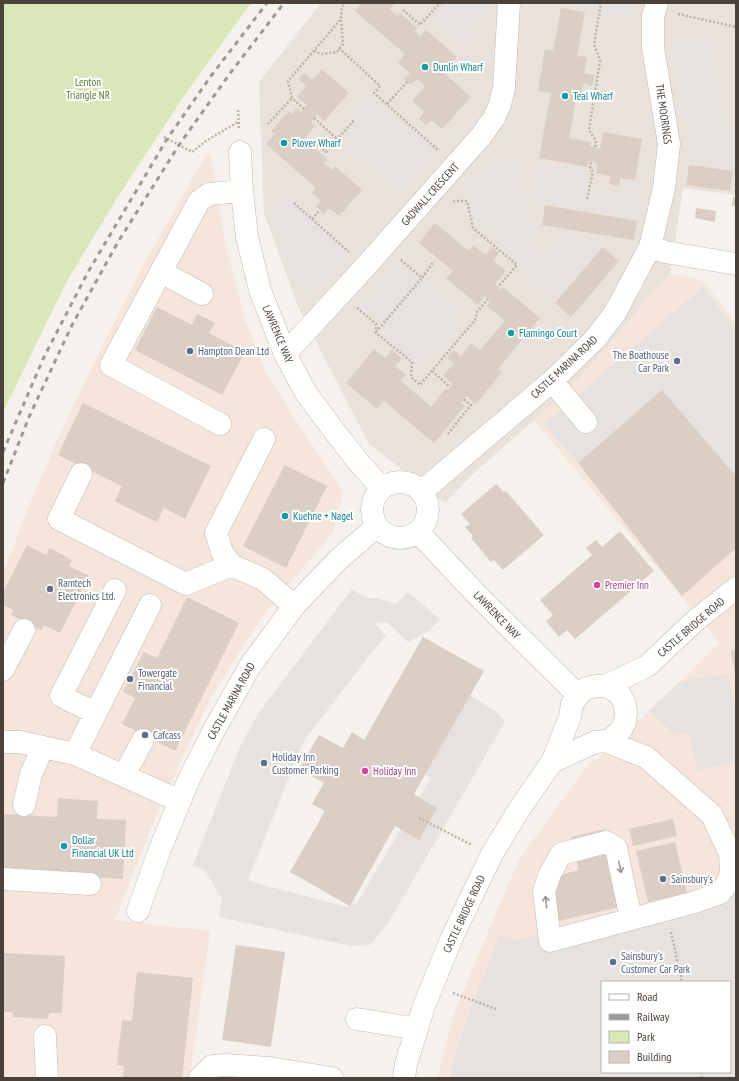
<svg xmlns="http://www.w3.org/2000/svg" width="739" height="1081" viewBox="0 0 739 1081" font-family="'PT Sans Narrow',sans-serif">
<rect width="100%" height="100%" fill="#f5f1ec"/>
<path fill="#e9e2db" d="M321,3H736V195L683,188L670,274L652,291L632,318L569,389L474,473L445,503L369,444L299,309L264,213L259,82Z"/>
<path fill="#f5e5da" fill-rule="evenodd" d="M207,153L211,156L226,247L245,319L266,373L291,413L343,491L333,533L268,609L238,654L211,697L160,806L115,920L210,931L190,1078H3V574L23,521L53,449L110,330L143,266Z
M670,274L697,279L705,283L736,325V1078H438L446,1042L455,1012L488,932L519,860L589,763L598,759L720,643L534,420L569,389L632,318L652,291ZM602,982H730V1072H602Z"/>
<path fill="#dae7b8" d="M3,3H251L184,96L117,198L67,281L3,412Z"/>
<path fill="#e5e2e0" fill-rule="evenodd" d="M445,3H489L473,29L463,42L434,17L446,4Z
M558,3H636L633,18Z
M709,42L723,128L736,131V167L689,161L692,130H687L673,43Z
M371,95L434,151L397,192L340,141L352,127L347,122Z
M515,157L534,233L518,238L541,258L563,234L603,246L553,303L526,278L530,272L498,244L494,223L478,227L466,178L482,175L480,168Z
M540,163L589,171L587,188L622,193L625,180L642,182L636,218L534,201Z
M286,198L347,253L311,292L293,280L271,217Z
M397,263L422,283L425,280L458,307L448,320L459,329L438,355L427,346L416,361L381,332L379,322L361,307Z
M703,287L736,331V476L662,391L578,463L544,425Z
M352,589L366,598H378L396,604L408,592L440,619L429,631L408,642L387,622L374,623L386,636L375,648L306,738L299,752L248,880L256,883L347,907L357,903L431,778L425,774L470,695L498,713L505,722L388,923L370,945L351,946L219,917L222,899L205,870L193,865L240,747L258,714Z
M728,674L736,714V762L698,770L689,732L676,735L649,711L679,684L691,679Z
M736,874V1078H449L466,1021L500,935L515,941L695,897ZM602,982H730V1072H602Z"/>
<path fill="#dacec5" d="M362,3H395L390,9L397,16L400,13L417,28L414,30L420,36L426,30L457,57L443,72L471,97L442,129L431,120L426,125L419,119L424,112L412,101L425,86L417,79L411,85L404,79L410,73L398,63L405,54L355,11Z
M561,8L585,12L577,56L587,57L584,73L595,75L592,86L583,84L580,99L576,98L569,138L591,142L590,146L600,149L603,132L642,139L635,180L620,178L619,186L609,184L611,176L596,173L597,163L589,161L587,167L539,158L551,93L538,91L545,49L553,51Z
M322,69L349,93L324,121L317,114L311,122L315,126L301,143L308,149L311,145L328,160L324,163L332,170L335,166L362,190L339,216L329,208L324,214L316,207L321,201L312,193L316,188L266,144L275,134L271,131L289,111L292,114L297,108L301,112L307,105L297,97L306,86L298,79L304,73L312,80Z
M689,165L733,171L730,191L686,185Z
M733,197H736V206H732Z
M545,205L637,221L634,240L542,225Z
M696,208L716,211L715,222L695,218Z
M435,223L469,251L474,245L485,255L492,247L499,253L493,260L506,271L495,284L501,290L503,287L540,318L498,369L502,372L476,404L466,396L461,402L465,406L434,443L384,401L377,409L346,383L374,349L385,358L392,350L402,359L395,366L406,375L401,381L431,407L446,388L448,390L453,384L443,376L454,363L447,358L454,350L461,356L471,343L480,350L505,321L487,306L491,302L485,296L478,305L446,278L453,271L419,243Z
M603,247L619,261L571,317L555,303Z
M157,307L192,325L197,314L215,323L209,333L245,352L222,395L135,350Z
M662,390L736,476V548L682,596L578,463Z
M83,403L211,466L185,519L164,508L157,522L134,511L115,501L122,486L58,455Z
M285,465L327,486L286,568L243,546Z
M496,484L504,492L506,491L544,535L503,570L494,560L491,562L471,538L473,536L465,527L470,524L461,514Z
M620,531L654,571L575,639L567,630L559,637L546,621L553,615L540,600L592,555L586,548L596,540L602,547Z
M27,545L46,555L50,548L72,560L69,566L89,576L60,633L44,625L41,630L11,615L13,610L3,605V592Z
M187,597L239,623L175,751L122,724L135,698L123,692L144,652L157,658Z
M423,637L484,671L414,794L437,808L419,840L395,826L350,906L290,872L325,811L312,804L324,783L299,769L319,735L343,748L352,732L364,740Z
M736,650V674H735L731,651Z
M58,798L98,801L97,819L126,820L123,879L3,872V814L57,817Z
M673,819L677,836L633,846L629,829Z
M605,829L623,906L559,921L549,878L579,870L571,837Z
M675,842L687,893L648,902L636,851Z
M236,945L285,952L271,1047L222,1040Z
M3,953L65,956L62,1013H49L48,1019L13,1017V1012H3Z
M137,972L193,978L182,1078H123L124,1066L117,1065L122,1020L132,1021Z"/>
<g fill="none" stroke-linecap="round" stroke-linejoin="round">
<defs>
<path id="minor" d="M240,152L242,191L247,237L260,290L285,354L306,393L335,432L360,464L382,488
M650,247L665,252L736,264
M161,272L202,294
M285,354L365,267L482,135L494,118L500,104L504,88L509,3
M552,381L586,422
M220,424L111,365L199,201L209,194L242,191
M81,474L59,519L186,584L231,565L222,552L216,533L264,439
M372 510a28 28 0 1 1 56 0a28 28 0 1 1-56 0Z
M421,492L552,381L595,339L615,313L650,247L664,188L669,144L653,48V16L657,3
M418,532L481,599L578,695
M231,565L263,579L294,606
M3,670L24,630
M606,686L647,666L695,621L736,588
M95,713L61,696L115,590
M605,741L646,757L712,815L730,854L731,873L727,884L720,893L695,902L550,941L544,891L550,874L561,854L606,842L616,848L631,919
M3,742H20L75,754L180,801
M75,754L150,605
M124,775L143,740
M24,805L31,774L43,747
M3,879L90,884
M138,911L160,849L189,779L214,730L250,666L294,606L338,560L377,526
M357,1019L417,1029
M45,1036L47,1078
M200,1078L212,1066L226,1065L269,1068L332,1078
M404,1078L406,1064L424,1006L453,935L492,854L520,808L552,762L570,717L572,704L581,692L587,688L596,686H606L615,691L620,695L624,702L626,712L625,722L621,730L616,735L611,739L605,741L595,742L552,762"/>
</defs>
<use href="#minor" stroke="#c4bab2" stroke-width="23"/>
<path stroke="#c2b1a1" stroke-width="2.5" stroke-dasharray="2 2" stroke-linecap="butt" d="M403,10L420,25L439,4L442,3
M678,14L736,27
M339,48L380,86L374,93L439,151
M314,51L321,54L337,52L343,44L341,20
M387,104L407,82
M304,109L292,98L288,81L341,19L342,7L345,3
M238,110L239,130
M314,118L337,139
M268,124L292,98
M164,137L192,152L206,141L238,122
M314,141L326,152L355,119
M595,147L596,141L589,130L600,61L594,44L601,3
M587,199L593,172L590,167L591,162
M453,201H467L473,228L517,265L498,287
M294,203L349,252
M312,219L320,210
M401,260L422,278L434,261
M357,308L376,324V333L412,362L411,377L420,385L475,320L477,312L488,299
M376,332L422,278
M432,371L450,387
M448,434L471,405L463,399
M419,818L472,845
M671,932L682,982
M453,993L496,1009
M701,1072L702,1078"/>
<use href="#minor" stroke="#fff" stroke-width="22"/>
<path stroke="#9a9a9a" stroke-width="3" stroke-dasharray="5 5" stroke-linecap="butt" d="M3,452L44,357L88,272L167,139L211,76L267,3
M3,483L29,417L72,325L118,242L179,145L231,72L284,3"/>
</g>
<defs><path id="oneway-shaft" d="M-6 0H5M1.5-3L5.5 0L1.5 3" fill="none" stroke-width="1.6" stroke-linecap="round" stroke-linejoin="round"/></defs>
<g stroke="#9b9693">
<use href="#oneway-shaft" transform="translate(620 867) rotate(78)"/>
<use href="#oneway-shaft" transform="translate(546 902) rotate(-97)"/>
</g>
<g fill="#0f9aa8" stroke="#fff" stroke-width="1.5">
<circle cx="425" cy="67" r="4"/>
<circle cx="565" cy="96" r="4"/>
<circle cx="284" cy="143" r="4"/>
<circle cx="511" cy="333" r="4"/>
<circle cx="285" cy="516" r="4"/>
<circle cx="64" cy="846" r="4"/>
</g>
<g fill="#5c6f8a" stroke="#fff" stroke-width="1.5">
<circle cx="190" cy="351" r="4"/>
<circle cx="677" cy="361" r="4"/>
<circle cx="50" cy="589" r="4"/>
<circle cx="130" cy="679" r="4"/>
<circle cx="145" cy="735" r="4"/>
<circle cx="264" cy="763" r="4"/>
<circle cx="663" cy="879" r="4"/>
<circle cx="613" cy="962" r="4"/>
</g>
<g fill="#d1479c" stroke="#fff" stroke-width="1.5">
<circle cx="597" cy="585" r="4"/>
<circle cx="365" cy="771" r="4"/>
</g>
<g text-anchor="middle" stroke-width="4" stroke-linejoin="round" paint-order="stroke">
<g font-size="11" fill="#0d838f" stroke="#fff" text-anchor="start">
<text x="433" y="71">Dunlin Wharf</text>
<text x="573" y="100">Teal Wharf</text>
<text x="292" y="147">Plover Wharf</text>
<text x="519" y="337">Flamingo Court</text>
<text x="293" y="520">Kuehne + Nagel</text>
<text x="72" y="844">Dollar<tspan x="72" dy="13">Financial UK Ltd</tspan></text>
</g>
<g font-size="11" fill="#587a2e" stroke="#fff">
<text x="88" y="86">Lenton<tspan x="88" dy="13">Triangle NR</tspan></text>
</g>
<g font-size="11" fill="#4a413a" stroke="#fff">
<text transform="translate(664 114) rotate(82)" y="4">THE MOORINGS</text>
<text transform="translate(430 194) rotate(-48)" y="4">GADWALL CRESCENT</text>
<text transform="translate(278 334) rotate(67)" y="4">LAWRENCE WAY</text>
<text transform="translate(564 367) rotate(-43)" y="4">CASTLE MARINA ROAD</text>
<text transform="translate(497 615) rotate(46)" y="4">LAWRENCE WAY</text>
<text transform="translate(691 627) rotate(-41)" y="4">CASTLE BRIDGE ROAD</text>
<text transform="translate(231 701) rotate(-61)" y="4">CASTLE MARINA ROAD</text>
<text transform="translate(464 914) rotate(-65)" y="4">CASTLE BRIDGE ROAD</text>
</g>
<g font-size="11" fill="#4e5e75" stroke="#fff" text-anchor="start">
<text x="198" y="355">Hampton Dean Ltd</text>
<text x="669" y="359" text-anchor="end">The Boathouse<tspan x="669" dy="13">Car Park</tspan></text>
<text x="58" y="587">Ramtech<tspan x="58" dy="13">Electronics Ltd.</tspan></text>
<text x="138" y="677">Towergate<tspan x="138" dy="13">Financial</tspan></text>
<text x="153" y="739">Cafcass</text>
<text x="272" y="761">Holiday Inn<tspan x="272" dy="13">Customer Parking</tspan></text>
<text x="671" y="883">Sainsbury's</text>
<text x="621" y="960">Sainsbury's<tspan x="621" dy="13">Customer Car Park</tspan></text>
</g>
<g font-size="11" fill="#b23c85" stroke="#fff" text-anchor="start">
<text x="605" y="589">Premier Inn</text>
<text x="373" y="775">Holiday Inn</text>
</g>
</g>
<rect width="739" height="1081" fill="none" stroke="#4a413a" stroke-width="8"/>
<rect x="601" y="981" width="130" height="92" fill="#ffffff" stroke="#b7b3b0"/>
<rect x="609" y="994" width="20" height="6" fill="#ffffff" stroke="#b7b3b0"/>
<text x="637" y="1001" font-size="12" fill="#4a413a">Road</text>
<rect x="609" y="1014" width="20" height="6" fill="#9a9a9a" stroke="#b7b3b0"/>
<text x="637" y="1021" font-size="12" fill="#4a413a">Railway</text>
<rect x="609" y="1031" width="20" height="12" fill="#dae7b8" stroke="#b7b3b0"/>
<text x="637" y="1041" font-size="12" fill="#4a413a">Park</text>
<rect x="609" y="1051" width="20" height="12" fill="#dacec5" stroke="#b7b3b0"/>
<text x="637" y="1061" font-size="12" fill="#4a413a">Building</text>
</svg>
